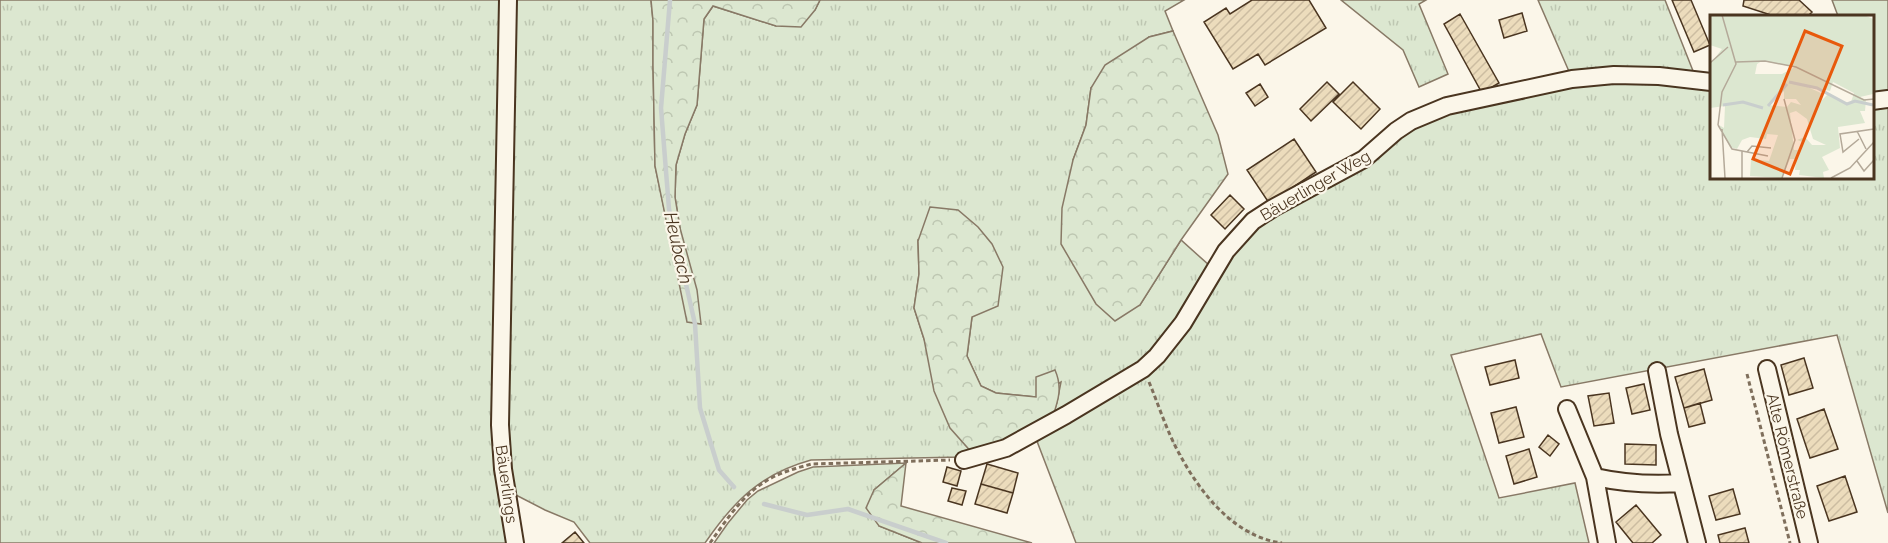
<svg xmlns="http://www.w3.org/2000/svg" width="1888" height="543" viewBox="0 0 1888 543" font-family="Raleway,sans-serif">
<defs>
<pattern id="grass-tufts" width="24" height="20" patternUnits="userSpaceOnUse" patternTransform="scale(1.5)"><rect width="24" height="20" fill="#dce7d0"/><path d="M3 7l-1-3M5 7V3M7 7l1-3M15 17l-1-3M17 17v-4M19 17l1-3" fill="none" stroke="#bec7b2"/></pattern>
<pattern id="forest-crowns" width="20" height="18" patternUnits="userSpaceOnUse" patternTransform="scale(1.5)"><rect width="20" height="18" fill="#dce7d0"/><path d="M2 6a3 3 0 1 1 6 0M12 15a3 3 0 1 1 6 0" fill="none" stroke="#bec7b2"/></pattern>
<pattern id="building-hatch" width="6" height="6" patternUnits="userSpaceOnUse" patternTransform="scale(1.5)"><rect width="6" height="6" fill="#ecdcbc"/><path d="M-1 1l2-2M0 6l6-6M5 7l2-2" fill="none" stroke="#ccbda1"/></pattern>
</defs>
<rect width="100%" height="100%" fill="#fbf6e9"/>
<path fill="url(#grass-tufts)" stroke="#887966" stroke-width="1.5" d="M0,0H504L509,543H0Z
M512,0H651L653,21V66L655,166L680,283V228L675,197L676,165L685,134L697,105L704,19L713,6L776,26L815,10L820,0H1184L1165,11L1173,31L1149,37L1091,88L1086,125L1073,160L1140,305L1181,240L1210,266L1179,321L1141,365L1052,419L1057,402L1061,382L1036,397L996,393L981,386L967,356L972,317L918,241L919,274L914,308L924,339L974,455L963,457L811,460C760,474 734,501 705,543H590L574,522L545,510L512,493L506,426Z
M1341,0H1426L1419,4L1448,74L1419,87L1403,50Z
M1538,0H1665L1695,76H1571Z
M1573,82L1711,84V177H1872V105L1888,103V513L1837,335L1561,387L1541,334L1451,355L1499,498L1575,483L1589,543H1076L1035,436L1141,376L1241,238L1430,115Z
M906,463L874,490L879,526L922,543H714L728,523L747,500L758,491L798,472L813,467Z"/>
<path fill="url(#forest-crowns)" stroke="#887966" stroke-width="1.5" d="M651,0H820L815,10L801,27L776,26L713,6L704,19L697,105L685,134L676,165L675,197L680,228L697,290L701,324L687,322L655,166L653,66V21Z
M1173,31L1218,135L1228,174L1181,240L1140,305L1115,321L1096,304L1061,244L1062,208L1073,160L1086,125L1091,88L1105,65L1149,37Z
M930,207L958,210L978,227L992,244L1003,267L998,306L972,317L967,356L981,386L996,393L1036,397V377L1055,370C1063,388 1058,401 1052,419L974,455L950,428L934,391L924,339L914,308L919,274L918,241Z
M906,463L901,506L1032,543H922L879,526L866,508L874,490Z"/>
<path fill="#dce7d0" stroke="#887966" stroke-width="1.5" d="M1832,0H1888V95L1872,98V16H1838Z"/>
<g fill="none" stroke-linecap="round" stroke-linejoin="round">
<path stroke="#c9cecd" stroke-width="4.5" d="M670,0L661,108L669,209L695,324L700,408L719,470L734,487
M764,504L807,515L848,509L946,543"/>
</g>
<path fill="url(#building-hatch)" stroke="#4a3520" stroke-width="1.5" d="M1252,0H1309L1326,28L1265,65L1258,54L1233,69L1204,22L1226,8L1230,14Z
M1672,0H1691L1710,45L1694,52Z
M1744,0H1799L1812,12L1808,16H1774L1743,6Z
M1522,13L1527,31L1504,38L1499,20Z
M1460,14L1499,83L1482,93L1444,24Z
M1327,82L1339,94L1311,121L1300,109Z
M1353,82L1380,109L1361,129L1333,102Z
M1260,84L1268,97L1255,106L1246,93Z
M1294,139L1316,172L1269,203L1247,170Z
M1230,195L1244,209L1225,229L1211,215Z
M1804,358L1813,388L1789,395L1781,365Z
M1515,360L1519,378L1490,385L1485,367Z
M1704,369L1712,400L1684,408L1675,377Z
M1644,384L1650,410L1632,414L1626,388Z
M1609,393L1614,423L1594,426L1588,396Z
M1700,403L1705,423L1689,427L1684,408Z
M1516,407L1524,437L1499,443L1491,413Z
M1824,409L1838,449L1810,458L1797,419Z
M1548,435L1559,444L1550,456L1539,447Z
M1625,444L1656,445V465L1625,464Z
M1529,449L1537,477L1514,484L1506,456Z
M987,464L1018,473L1013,493L981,484Z
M947,467L961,471L957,486L943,482Z
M1845,476L1857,512L1829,521L1817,486Z
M981,484L1013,493L1007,513L975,504Z
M952,488L966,491L962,505L948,501Z
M1733,489L1740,514L1716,520L1709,496Z
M1636,505L1661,535L1652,543H1633L1616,522Z
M1745,528L1749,543H1720L1718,535Z
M575,532L584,543H562Z"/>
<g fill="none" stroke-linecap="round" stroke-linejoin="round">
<defs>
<path id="minor" d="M508,0L500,425L503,469L515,543
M1872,101L1888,99
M1767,369L1809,543
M1657,371L1669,434L1697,543
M1567,409L1595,477C1622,483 1652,485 1681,483
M964,460L1006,448L1066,415L1143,369L1157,356L1183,323L1226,251L1253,221L1273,208L1364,159L1396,131L1411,121L1447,106L1572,79L1614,75L1659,76L1711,82
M1595,477L1607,543"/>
</defs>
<use href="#minor" stroke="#4a3520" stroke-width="20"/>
<path stroke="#7f6f5c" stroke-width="3" stroke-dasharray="4.5 3" stroke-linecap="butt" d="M1747,374L1790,543
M1149,382C1159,406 1167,432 1180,455C1201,494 1235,537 1282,543
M710,543C725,522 741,497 763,483C777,473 796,468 812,464L950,460"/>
<use href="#minor" stroke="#fbf6e9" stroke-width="16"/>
</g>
<g text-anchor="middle" stroke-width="4.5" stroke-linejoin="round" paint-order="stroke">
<g font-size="16" fill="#4a3520" stroke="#fbf6e9">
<text transform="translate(1315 185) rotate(-30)" y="6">Bäuerlinger Weg</text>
<text transform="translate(1788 456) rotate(76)" y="6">Alte Römerstraße</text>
<text transform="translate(507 484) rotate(82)" y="6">Bäuerlings</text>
</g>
<g font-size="18" font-style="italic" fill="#4a3520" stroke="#fbf6e9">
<text transform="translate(678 248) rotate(77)" y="6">Heubach</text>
</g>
</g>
<g transform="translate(1710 15)">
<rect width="164" height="164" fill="#fbf6e9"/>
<path d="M0,0H154L163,4V79L150,82L156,85L155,96H150L155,108L128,112L130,133L112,142L119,155L113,157L114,163L89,160L90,155H85L86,144H80L72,163L40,161L41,144L59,146L68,120L57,119L56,124L40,122L32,125L27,134L20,132L9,110L14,113L15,91L0,93V49L12,34L0,30ZM52,46L85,52L72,59H45L47,49ZM123,67L144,78L141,87L135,88L119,78L110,87L111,78L91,69L120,76ZM74,76V84H86L91,90L81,87L77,92L58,90ZM86,96L97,104L103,124L116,130H102L95,122L87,125L93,127L91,135H84L80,98Z" fill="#dce7d0" fill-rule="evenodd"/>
<path fill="none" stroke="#c9cecd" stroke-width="3" d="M79,67L107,73L137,89L145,86L163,90M13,90L33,87L53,93M58,91L77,69"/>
<path fill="none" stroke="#b4a999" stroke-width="1.5" d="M26,47L55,46L86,52L154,85L164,84M0,48L18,32M8,110L12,77L26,49L12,0M8,110L22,134L58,141M12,114L15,163M147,116L156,134M149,124L133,137L130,119L164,114M32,136V163M37,137L42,131L61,133M147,146L154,156L164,145M72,163L85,125L74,84M121,163L140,153L164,127"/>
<path fill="#e8590c" fill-opacity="0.15" stroke="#e8590c" stroke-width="3" d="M95,16L132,31L80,159L43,144Z"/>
<rect width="164" height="164" fill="none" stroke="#4a3520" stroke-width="3"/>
</g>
</svg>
